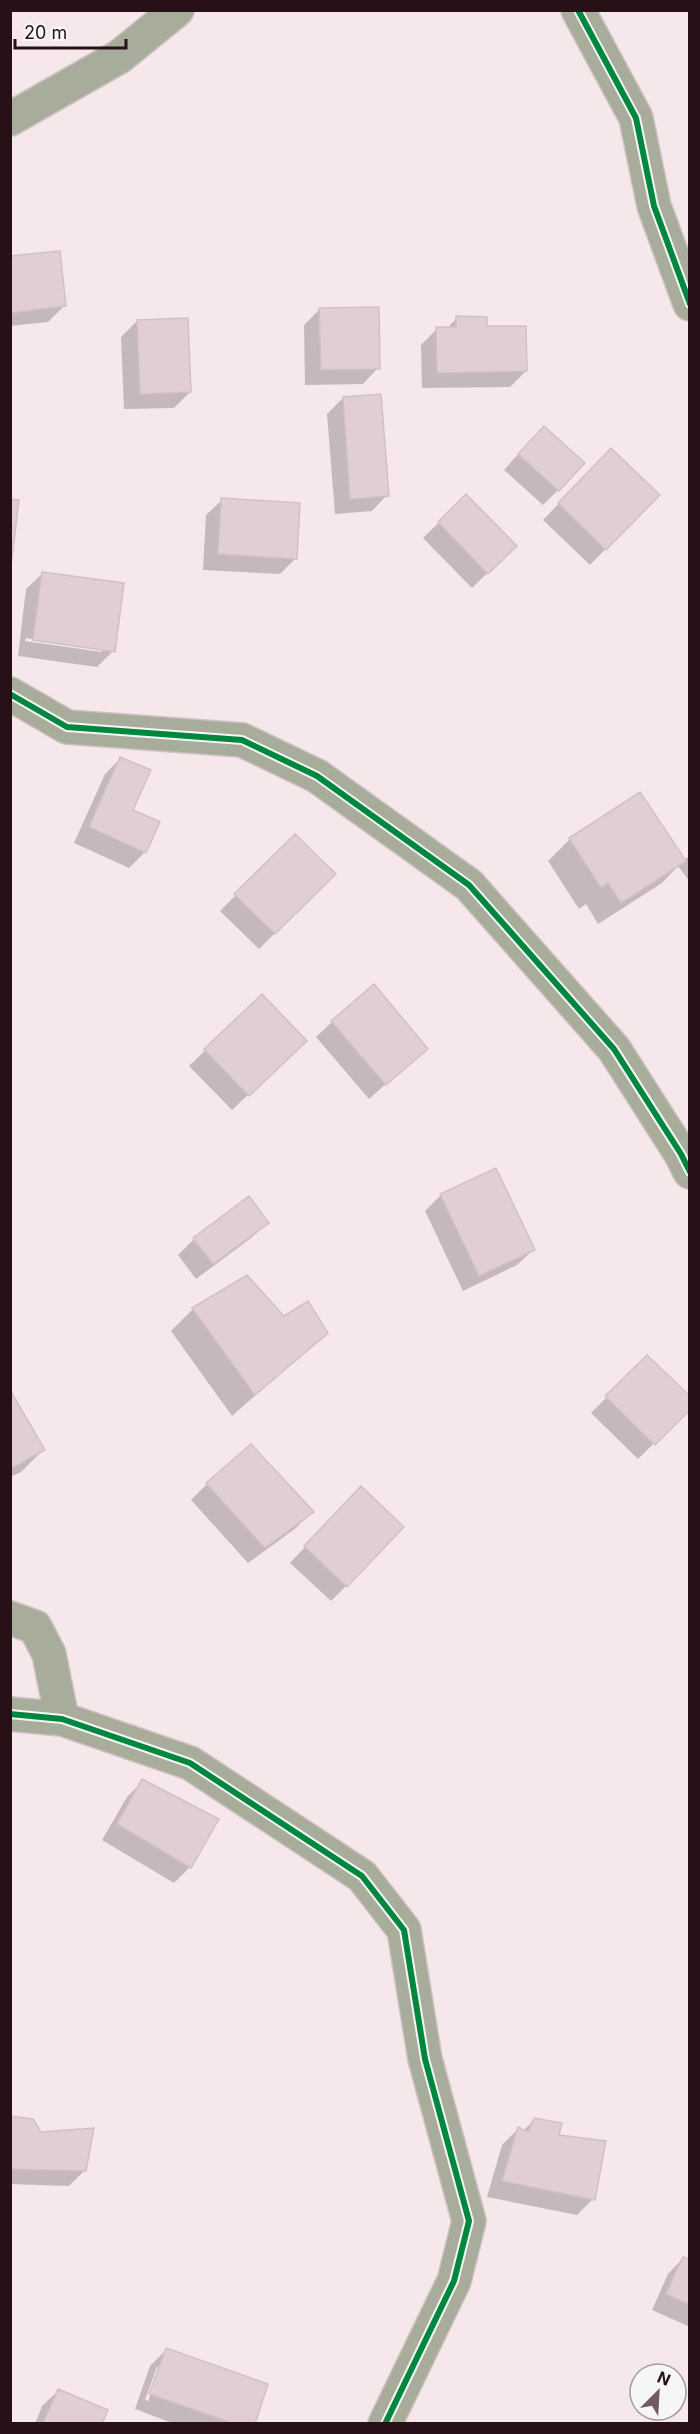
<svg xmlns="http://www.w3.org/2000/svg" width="700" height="2434" viewBox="0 0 700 2434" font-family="Inter,sans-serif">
<rect width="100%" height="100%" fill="#f5e7ea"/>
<path fill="#0003" fill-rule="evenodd" d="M10,257L64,306L48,322L10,326Z
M320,309L378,368L363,384L305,385L304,325Z
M457,318L486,328L526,371L510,387L422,388L421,345L437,329H446Z
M137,321L190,392L174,408L124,409L121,337Z
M343,398L387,495L372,511L335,514L327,414Z
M528,443L558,490L543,505L504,470Z
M596,465L658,495L590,565L543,520Z
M466,496L515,546L472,588L423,538Z
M222,500L296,558L280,574L203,570L206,515Z
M42,574L113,651L97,667L18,656L26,589ZM26,638L102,649V652L25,641Z
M120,759L131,811L145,852L129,868L74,843L105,774Z
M640,794L683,861L690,855V882L678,866L662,883L598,924L586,904L579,909L548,861L570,839Z
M295,836L334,874L259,949L220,911Z
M262,996L289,1056L232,1110L189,1066Z
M332,1022L426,1048L369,1099L316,1037Z
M441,1195L533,1250L517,1265L463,1291L425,1211Z
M267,1222L251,1238L196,1279L178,1255L194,1239Z
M193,1309L326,1333L232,1416L171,1331Z
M647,1357L690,1408L638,1459L591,1413Z
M10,1393L43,1450L21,1472L10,1477Z
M207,1484L311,1512L296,1528L248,1563L191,1500Z
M345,1504L346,1586L331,1601L290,1563Z
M143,1781L190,1867L174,1883L102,1840L127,1797Z
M10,2117L40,2134L85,2170L69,2186L10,2184Z
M534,2120L558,2136L593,2199L577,2215L487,2197L502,2145L518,2129L523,2131Z
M683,2258L690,2261V2327L652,2310L668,2274Z
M166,2350L253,2424H175L135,2409L150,2366ZM157,2367H161L148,2401L145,2400Z
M58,2391L101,2424H35L42,2406Z"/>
<path fill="#e0ced3" stroke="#d2c0c5" stroke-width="1.5" d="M60,251L66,306L10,313V256Z
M379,307L380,369L321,370L319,308Z
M456,316L487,317V326H526L527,371L437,373L436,327H456Z
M188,318L191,392L140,394L137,320Z
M381,394L389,496L350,499L343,397Z
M544,426L585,463L559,491L518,454Z
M611,448L660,495L606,550L558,503Z
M466,494L517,546L488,574L438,522Z
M221,498L300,503L297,559L218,554Z
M10,499L19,500L10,574Z
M42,572L124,583L115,652L33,640Z
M120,757L151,770L133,810L160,822L146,853L89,827Z
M640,792L686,861L621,903L608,883L601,888L569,838Z
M295,834L336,874L275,934L234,894Z
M374,984L428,1049L386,1085L331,1021Z
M262,994L307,1041L249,1096L204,1049Z
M496,1168L535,1250L479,1276L440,1194Z
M249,1196L269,1223L213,1264L193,1238Z
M247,1275L284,1316L308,1301L328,1333L255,1395L192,1308Z
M647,1355L690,1396V1410L655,1445L605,1396Z
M10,1390L45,1450L10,1469Z
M251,1444L314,1512L265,1548L206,1483Z
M361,1486L404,1527L347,1587L304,1546Z
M142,1779L219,1819L191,1868L117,1824Z
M10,2116L33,2119L41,2132L94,2128L86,2171L10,2169Z
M534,2118L562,2123L559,2135L606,2141L595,2200L502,2181L518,2127L528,2132Z
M683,2257L690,2259V2305L666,2294Z
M166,2348L268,2384L255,2424H235L149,2394Z
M58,2389L108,2410L102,2424H43Z"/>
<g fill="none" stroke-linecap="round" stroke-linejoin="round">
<defs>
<path id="street" d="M578,10L636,118L654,206L690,304
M10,119L119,57L177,10
M10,694L67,727L242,740L317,776L469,885L614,1049L681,1154L690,1172
M10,1618L35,1627L49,1654L62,1719
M10,1714L62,1719L190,1763L362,1876L404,1930L425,2059L469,2221L454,2281L385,2424"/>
</defs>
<use href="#street" stroke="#cfc1c5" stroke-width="36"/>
<use href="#street" stroke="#a8ac9a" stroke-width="33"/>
<defs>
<path id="cycleway" d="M578,10L636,118L654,206L690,304
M10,694L67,727L242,740L317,776L469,885L614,1049L681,1154L690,1172
M10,1714L62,1719L190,1763L362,1876L404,1930L425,2059L469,2221L454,2281L385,2424"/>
</defs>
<use href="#cycleway" stroke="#f6f6f6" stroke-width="10"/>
<use href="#cycleway" stroke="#00873e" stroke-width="6"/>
</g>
<rect width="700" height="2434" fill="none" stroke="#271117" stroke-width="24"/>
<g transform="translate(658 2392) rotate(24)"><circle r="28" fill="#f6f6f6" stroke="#a39a9d" stroke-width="1.5"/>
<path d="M0-4.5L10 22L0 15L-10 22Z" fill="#6f5c61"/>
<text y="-9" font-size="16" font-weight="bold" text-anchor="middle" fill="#271117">N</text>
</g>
<path d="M15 39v9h111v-9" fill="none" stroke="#271117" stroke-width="3"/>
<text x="24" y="39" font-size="18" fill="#271117" stroke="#f6f6f6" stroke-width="4.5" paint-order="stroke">20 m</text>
</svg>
